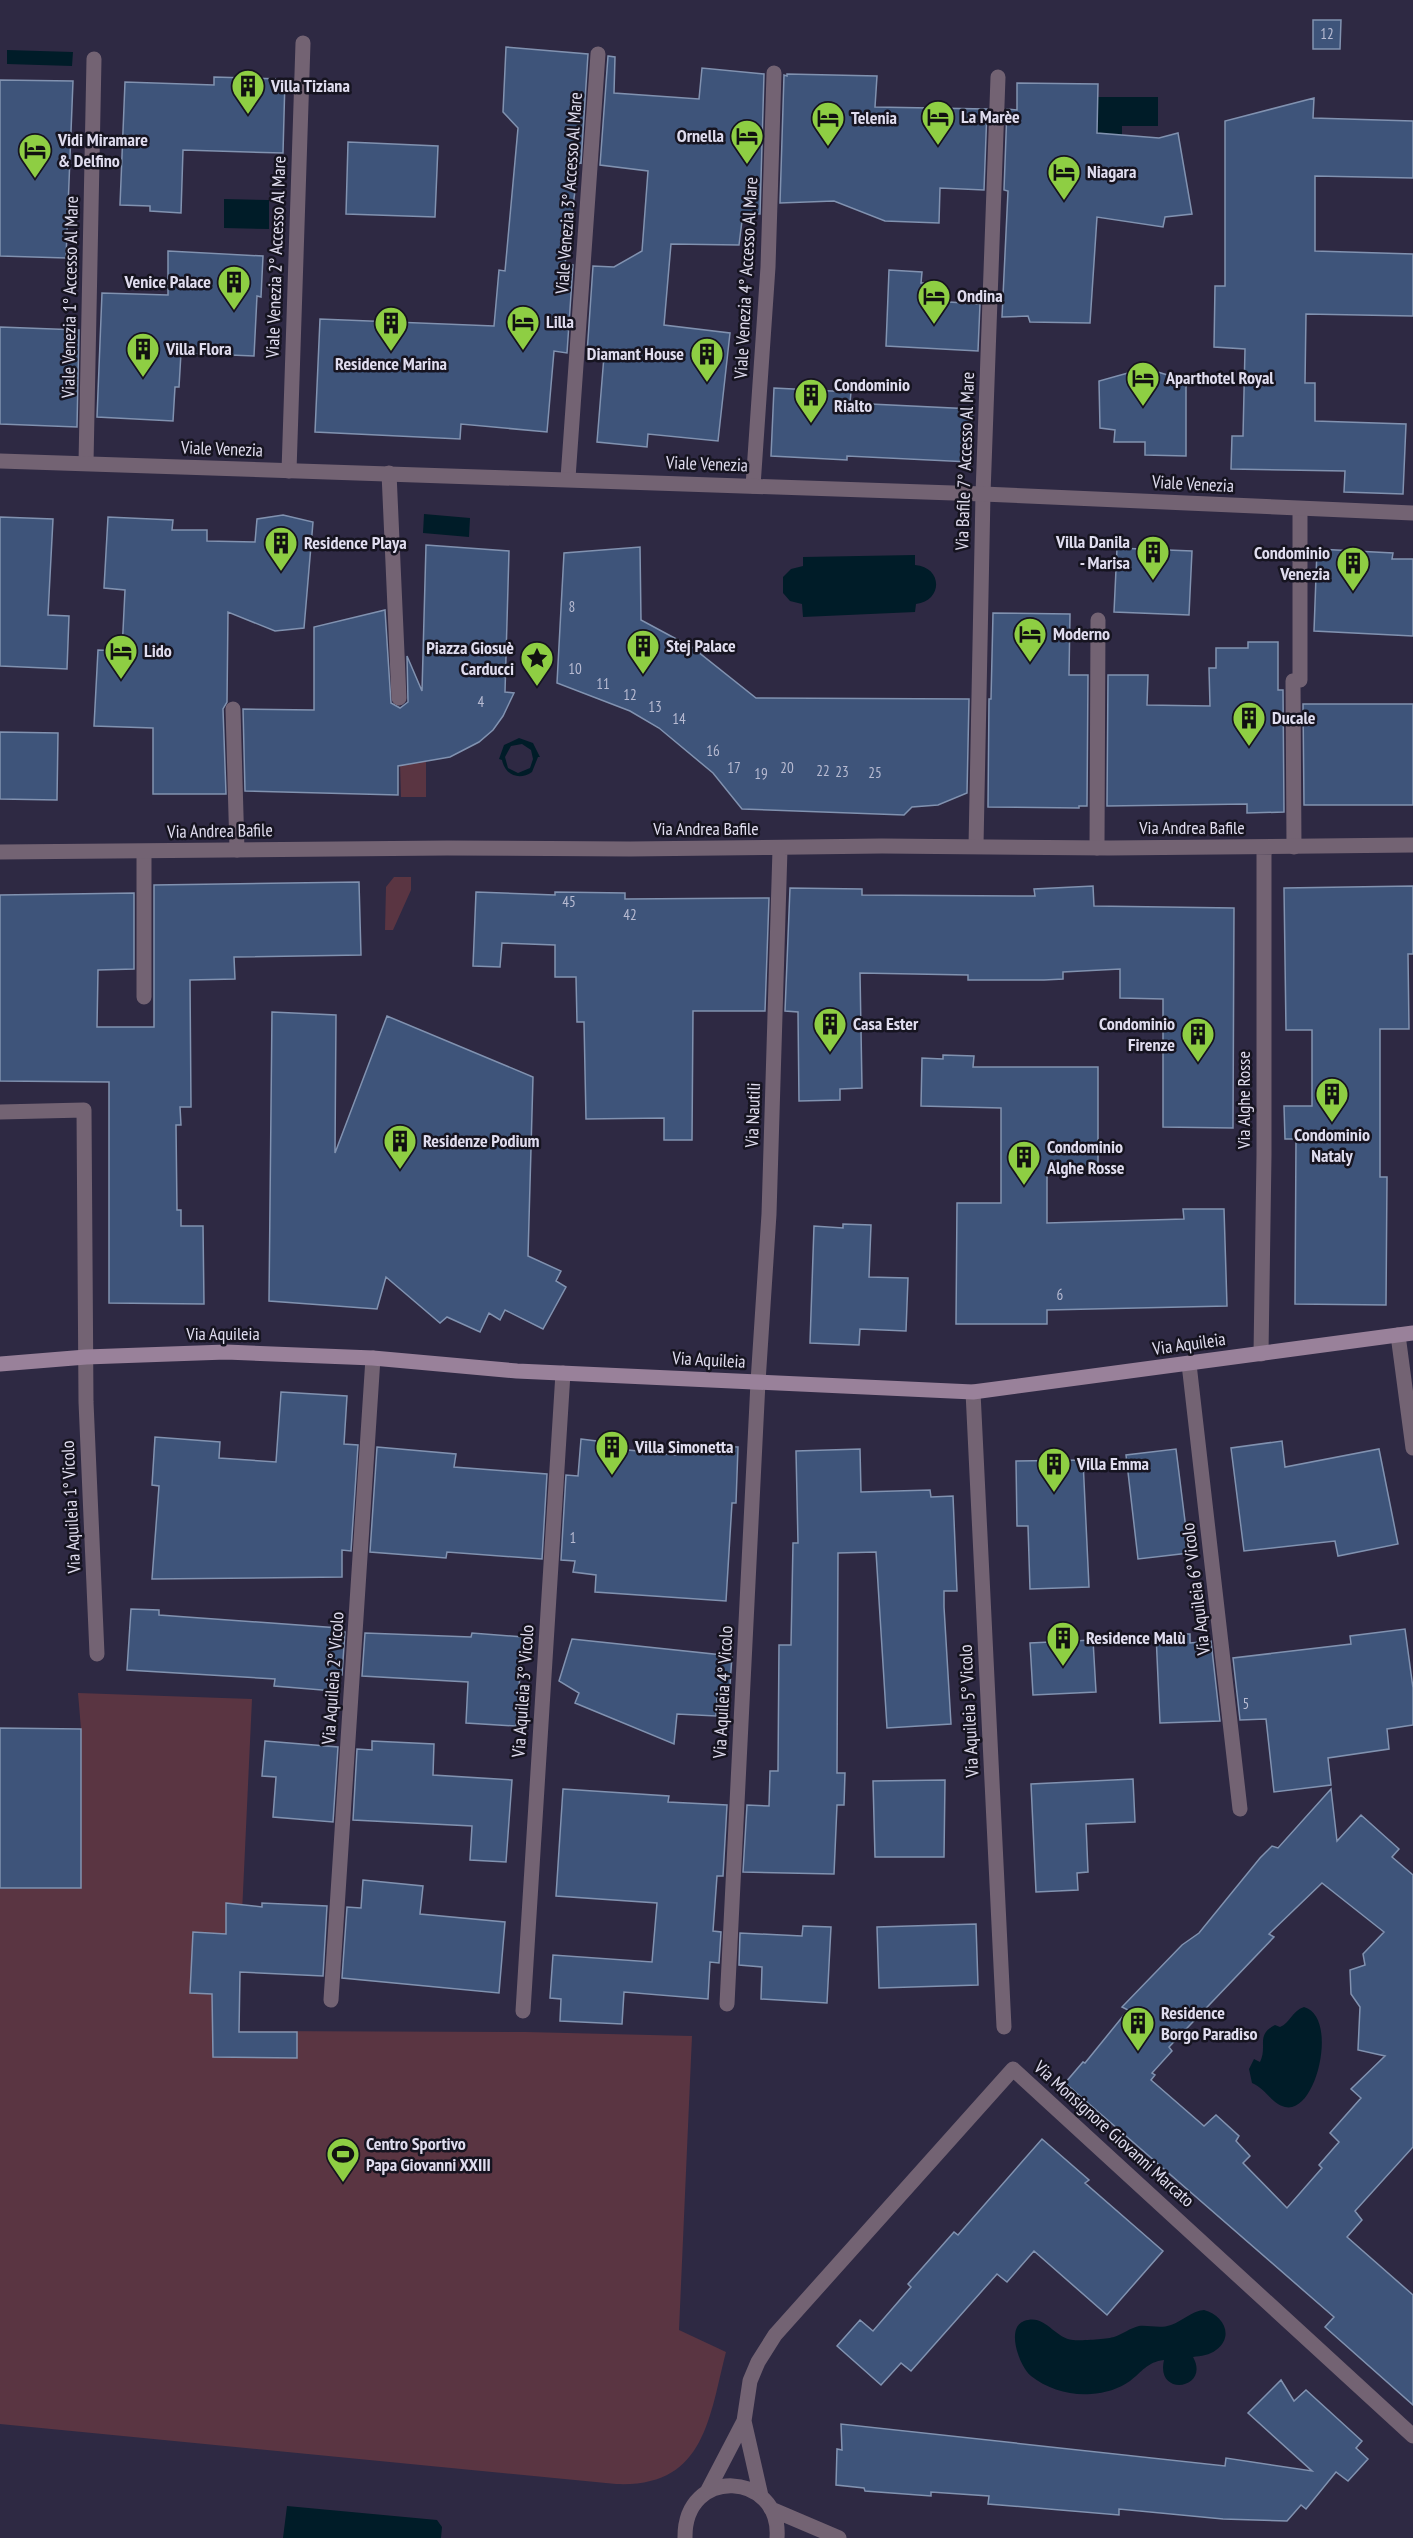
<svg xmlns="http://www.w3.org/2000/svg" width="1413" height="2538" viewBox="0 0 1413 2538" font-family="'PT Sans Narrow',sans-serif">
<rect width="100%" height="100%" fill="#2e2943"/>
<path fill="#5a3542" d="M400,762H426V797H401Z
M394,877H411V890L393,930H385L386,887Z
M78,1693L252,1699L241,1935L239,2031L526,2032L692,2036L679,2330L726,2352C709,2418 705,2488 616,2484L0,2424V1889L81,1888V1729Z"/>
<path fill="#001c28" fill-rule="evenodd" d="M7,50L73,52L72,66L7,64Z
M1097,97H1158V126H1122V141H1097Z
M224,199L269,200V229L224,228Z
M424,514L470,518L469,537L423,533Z
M915,555V565C943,567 943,601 916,604L915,612L803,617L802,604L790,601L783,593V577L791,569L803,566V557Z
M519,738L533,743L540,757H538L532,772C519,781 505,775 502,760L499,759L504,745ZM522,744L531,750L533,759L530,768L518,773L508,768L505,757L511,746Z
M1304,2007C1339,2016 1317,2115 1285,2107C1272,2104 1266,2089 1252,2083L1249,2069L1254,2059L1260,2062C1268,2046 1255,2035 1275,2025L1280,2027C1290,2023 1292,2011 1304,2007Z
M1204,2310C1223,2315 1235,2336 1216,2350C1210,2355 1201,2356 1193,2357C1211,2389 1155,2398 1164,2360C1147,2362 1142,2372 1130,2381C1119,2389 1105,2393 1091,2394C1071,2396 1047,2389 1031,2376C1020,2367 1005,2328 1024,2321C1045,2313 1054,2338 1073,2340C1079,2341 1108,2339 1114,2337C1123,2334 1130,2328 1139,2326C1150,2325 1160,2329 1171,2325C1183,2321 1191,2311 1204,2310Z
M287,2506L437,2520L442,2527L441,2538H283Z"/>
<path fill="#3e547a" stroke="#8192b0" stroke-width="1.5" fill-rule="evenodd" d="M1313,20H1341L1340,49H1313Z
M506,47L588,54L581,163L579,162L565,264L573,265L567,353L554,351L547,432L461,424L460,439L315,432L320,319L494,326L499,270L505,271L518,128L503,112Z
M608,56L615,57L614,93L699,99L702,68L764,74L760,214L743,213L739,245L671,244L664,325L730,333L718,441L648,434L647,447L597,442L604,356L587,354L593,266L614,267L642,251L648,171L600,165Z
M787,74L877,76L875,107L987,109L984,190L940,188L939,223L885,221L834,201L780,203L784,75L787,76Z
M214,77L285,79L283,153L183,150L181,213L150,211V206L120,205L125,82L214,85Z
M0,80L73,81L66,258L0,256Z
M1017,83L1098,84L1097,133L1159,138L1178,133L1192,214L1165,217L1163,227L1097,217L1090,323L1030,322L1028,316L1002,317L1008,191L1004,190L1007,109L1017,110Z
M1314,98L1313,118L1413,121V178L1315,176V251L1413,254V316L1306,314L1305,383H1315V421L1406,424L1403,494L1344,492L1345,471L1231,469L1232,436H1243L1245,349L1214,347L1215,286H1225V121Z
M348,142L438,146L435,217L346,214Z
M168,251L263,256L261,297L257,296L254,356L181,353L179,387H175L173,421L97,417L102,293L168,295Z
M889,270L922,272L921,283H935L934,301L980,304L978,351L886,346Z
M0,327L79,330L77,427L0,424Z
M1151,370L1171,376L1186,385V456L1145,455V442H1114L1115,430L1100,428L1099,381L1135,371Z
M774,388L851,392L850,403L973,409L970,462L847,456V460L771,456Z
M283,515L313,522L304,628L275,631L228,612L227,702L223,709L226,794H153V728L94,726L98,650L122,651L125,590L104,588L108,517L173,520L172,530H207V541L255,542L257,519Z
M0,517L53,519L48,615L69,616L67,669L0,666Z
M426,545L509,551L505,692L514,693L503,716L493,730L479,742L450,757L398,766V795L245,791L243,709L314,710V627L385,610L391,703L400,708L408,702L407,656L422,691Z
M640,547L641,620L693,648L756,698L969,699L967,793L938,805L912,807L904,815L742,809L713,773L659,728L630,711L557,683L564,553Z
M1117,548L1192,551L1189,615L1114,612Z
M1317,549L1393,553L1392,559H1413V636L1314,631Z
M993,613L1070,614L1069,675H1088L1087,806H1079V808L988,807L989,699H991Z
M1248,642H1278V690H1283L1284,812L1247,813V804L1107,806L1108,675H1148L1147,705L1210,706L1209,668H1216V648H1248Z
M1303,704H1413V805H1304Z
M0,732L58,733L57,800L0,799Z
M359,882L361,955L234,957L235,979L190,980L191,1107H180L181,1125H176L177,1210H181V1226H203L204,1304L109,1303V1082L0,1081V895L134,893V969L98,970L97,1027H154V885Z
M1093,886L1094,906L1234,908L1233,1128L1163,1127V999L1120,998V969L1063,972V979L1044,980H968V975L860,973L862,1088L840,1089V1100L799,1101L798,1012L785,1011L790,888L862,889V895L1035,896L1034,889Z
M1413,886V954H1408L1409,1029H1380V1177H1387L1386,1305L1295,1304L1296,1139H1285L1284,1106H1312V1030H1286L1284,888Z
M476,892L555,895V892L625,893V899L769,898L765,1011H693L692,1140H664V1118L586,1119L584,1022H577L576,977H555V945L502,943L500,967L473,966Z
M272,1012L336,1015L335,1153L387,1016L533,1077L528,1256L561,1271L556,1281L566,1287L543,1329L505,1310L500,1320L489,1313L480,1332L447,1317L440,1323L386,1277L377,1309L269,1301Z
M943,1055L974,1056L973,1067H1098V1170L1047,1169V1223L1184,1219L1183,1209H1224L1227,1306L1047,1310V1324H956L957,1203H1001V1108L921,1106L922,1058L943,1059Z
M843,1224L871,1225L869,1277L908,1278L906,1331L860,1329L859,1345L810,1343L814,1226L843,1228Z
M281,1392L347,1396L344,1444L358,1445L351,1551L342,1550V1577L152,1579L159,1486L152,1485L155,1437L220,1442L219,1458L276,1462Z
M581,1439L620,1444L619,1449L676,1455L677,1445L738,1447L736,1503H732L726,1601L595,1592L596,1575L573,1572L575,1561L561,1560L566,1475L578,1476Z
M1282,1441L1285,1467L1379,1449L1398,1544L1338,1556L1335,1541L1244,1551L1231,1448Z
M377,1447L456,1454L454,1467L547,1474L542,1559L447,1552L446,1558L370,1552Z
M860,1449L861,1492L930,1490L931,1497L953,1496L957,1591H944V1607L951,1724L887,1728L876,1552L838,1553L837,1773H845L844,1805H837L834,1874L743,1872L747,1805L769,1806L770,1771H778L779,1645H791L793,1543H798L796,1451Z
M1176,1449L1189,1553L1138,1559L1126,1455Z
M1083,1460L1089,1587L1030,1589L1028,1526H1017L1016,1461Z
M131,1609L159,1610V1615L339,1628L338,1632H345L342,1675H335L334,1691L274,1686L275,1679L127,1670Z
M1405,1629L1413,1688V1725L1387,1729L1389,1749L1328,1758L1331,1785L1274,1792L1266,1719L1240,1720L1233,1658L1351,1644L1350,1636Z
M365,1633L471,1637L472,1633L523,1637L516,1726L466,1723L468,1682L362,1676Z
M1156,1634H1190V1643L1211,1641L1220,1721L1160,1723Z
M572,1639L732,1656L729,1699H717L716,1716L677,1714L674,1744L575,1703L579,1693L559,1681Z
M1093,1640L1096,1692L1033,1695L1030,1643Z
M0,1728L81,1729V1888H0Z
M265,1741L338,1747L333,1822L273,1817L276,1777L262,1776Z
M372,1741L434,1744L433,1775L512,1780L506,1862L470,1860L472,1826L353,1820L357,1749L372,1750Z
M1133,1779L1135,1822L1086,1824L1088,1872L1077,1873L1078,1890L1036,1892L1031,1784Z
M945,1780L944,1857H875L873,1781Z
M563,1789L669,1796L668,1802L727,1805L723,1876H717L713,1931L721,1932L719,1963L710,1962L708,1999L624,1992L622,2024L560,2021L561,1999L550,1998L553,1955L652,1962L657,1903L556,1896Z
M1331,1789L1337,1841L1361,1815L1399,1849L1392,1857L1413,1875V2147L1355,2211L1362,2220L1347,2237L1413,2295V2405L1325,2327L1334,2317L1065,2083L1083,2062L1085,2063L1128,2010L1122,2007L1182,1945L1199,1933L1260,1858L1272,1846L1278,1848ZM1322,1883L1384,1932L1363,1954L1365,1965L1350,1970L1351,1994L1360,2007L1358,2050L1385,2056L1351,2089L1361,2098L1330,2133L1339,2142L1319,2165L1322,2168L1287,2208L1243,2163L1250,2156L1236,2141L1239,2136L1216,2115L1204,2126L1151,2080L1155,2075L1152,2073L1172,2051L1169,2047L1274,1937L1269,1934Z
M363,1880L423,1886L420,1914L505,1922L499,1993L342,1978L347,1907L361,1908Z
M226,1903L262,1907V1903L327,1906L323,1976L240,1972L239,2032H297V2058L213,2057L212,1994L190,1993L193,1932L226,1934Z
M976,1924L978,1985L879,1988L877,1927Z
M803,1926L831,1927L827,2003L761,1999L762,1967L739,1965L740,1933L802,1936Z
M1042,2139L1089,2180L1085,2183L1163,2251L1107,2315L1034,2251L1007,2282L997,2274L911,2371L901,2363L881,2385L837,2346L860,2320L873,2331L911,2287L908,2284L954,2232L958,2235Z
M1281,2380L1294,2401L1306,2390L1362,2441L1356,2448L1368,2459L1348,2481L1336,2472L1306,2509L1301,2505L1287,2521L1223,2519L1119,2509V2515L988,2504L989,2496L931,2492V2496L865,2491L864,2488L836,2485L837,2449L842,2450L841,2424L1225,2466L1226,2458L1312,2471L1248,2413Z"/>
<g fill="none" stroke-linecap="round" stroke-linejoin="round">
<path stroke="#736373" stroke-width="15" d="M86,463L94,59
M289,471L303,43
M389,473L399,698
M568,478L598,54
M753,486L768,267L774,73
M233,709L237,850
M976,846L983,494L998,77
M1294,847L1293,681L1300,680V509
M1097,848L1098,620
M144,852V997
M0,1112L84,1110L86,1402L97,1654
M1398,1335L1413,1448
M1189,1364L1240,1809
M973,1392L1004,2027
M331,2000L373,1358
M727,2004L758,1382
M523,2011L563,1373"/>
<path stroke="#736373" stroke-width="15" d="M0,461L983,494L1413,513
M0,852L447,848L630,849L882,846L1109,848L1413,845
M1261,1354L1264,1155V847
M758,1382L769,1214L780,849
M744,2421L761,2496
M707,2492L744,2421L750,2381L758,2362L775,2335L1013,2069L1413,2436
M771,2509L839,2538
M685,2538C684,2465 782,2472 777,2538"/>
<path stroke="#99819a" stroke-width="15" d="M0,1364L86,1357L226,1352L373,1358L517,1371L973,1392L1413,1333"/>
</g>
<defs>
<symbol id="building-pin" viewBox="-11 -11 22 30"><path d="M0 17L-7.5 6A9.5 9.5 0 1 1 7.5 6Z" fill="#8ece43" stroke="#161420"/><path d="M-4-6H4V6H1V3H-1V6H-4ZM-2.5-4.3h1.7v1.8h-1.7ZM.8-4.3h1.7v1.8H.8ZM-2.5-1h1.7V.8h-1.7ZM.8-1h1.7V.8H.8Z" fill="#111"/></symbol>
<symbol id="hotel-pin" viewBox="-11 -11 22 30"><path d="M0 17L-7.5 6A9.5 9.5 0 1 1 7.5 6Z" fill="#8ece43" stroke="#161420"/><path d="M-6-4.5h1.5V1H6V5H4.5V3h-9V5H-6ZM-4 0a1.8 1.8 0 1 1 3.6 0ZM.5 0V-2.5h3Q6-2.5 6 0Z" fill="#111"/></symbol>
<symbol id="sight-pin" viewBox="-11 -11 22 30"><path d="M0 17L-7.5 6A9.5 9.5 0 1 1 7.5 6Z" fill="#8ece43" stroke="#161420"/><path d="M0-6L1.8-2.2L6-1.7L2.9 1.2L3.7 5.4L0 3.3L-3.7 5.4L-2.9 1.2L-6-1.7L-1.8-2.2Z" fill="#111"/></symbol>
<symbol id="stadium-pin" viewBox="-11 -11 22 30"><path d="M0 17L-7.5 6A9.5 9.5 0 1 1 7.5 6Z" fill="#8ece43" stroke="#161420"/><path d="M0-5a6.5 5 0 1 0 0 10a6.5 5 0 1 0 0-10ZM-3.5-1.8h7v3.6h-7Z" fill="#111"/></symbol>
</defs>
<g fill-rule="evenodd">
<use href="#building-pin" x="229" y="67" width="38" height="52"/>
<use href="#hotel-pin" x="919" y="98" width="38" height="52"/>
<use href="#hotel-pin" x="809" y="99" width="38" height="52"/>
<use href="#hotel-pin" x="728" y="117" width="38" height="52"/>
<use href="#hotel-pin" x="16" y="131" width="38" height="52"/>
<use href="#hotel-pin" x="1045" y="153" width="38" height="52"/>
<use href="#building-pin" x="215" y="263" width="38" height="52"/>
<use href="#hotel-pin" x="915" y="277" width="38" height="52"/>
<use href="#hotel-pin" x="504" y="303" width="38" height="52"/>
<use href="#building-pin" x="372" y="304" width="38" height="52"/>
<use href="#building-pin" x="124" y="330" width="38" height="52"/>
<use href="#building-pin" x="688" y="335" width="38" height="52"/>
<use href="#hotel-pin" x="1124" y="359" width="38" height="52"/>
<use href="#building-pin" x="792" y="376" width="38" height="52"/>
<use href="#building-pin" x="262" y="524" width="38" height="52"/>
<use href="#building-pin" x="1134" y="533" width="38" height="52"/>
<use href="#building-pin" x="1334" y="544" width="38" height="52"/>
<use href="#hotel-pin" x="1011" y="615" width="38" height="52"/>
<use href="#building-pin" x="624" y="627" width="38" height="52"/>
<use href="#hotel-pin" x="102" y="632" width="38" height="52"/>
<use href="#sight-pin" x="518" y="639" width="38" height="52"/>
<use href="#building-pin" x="1230" y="699" width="38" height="52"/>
<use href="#building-pin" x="811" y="1005" width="38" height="52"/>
<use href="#building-pin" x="1179" y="1015" width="38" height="52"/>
<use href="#building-pin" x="1313" y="1075" width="38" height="52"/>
<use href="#building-pin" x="381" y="1122" width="38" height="52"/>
<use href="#building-pin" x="1005" y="1138" width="38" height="52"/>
<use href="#building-pin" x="593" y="1428" width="38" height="52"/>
<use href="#building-pin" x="1035" y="1445" width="38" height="52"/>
<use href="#building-pin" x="1044" y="1619" width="38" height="52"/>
<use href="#building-pin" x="1119" y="2004" width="38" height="52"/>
<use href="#stadium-pin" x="324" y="2135" width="38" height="52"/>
</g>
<g text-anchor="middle" stroke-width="5" stroke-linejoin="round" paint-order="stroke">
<g font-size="15" fill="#b8bbd2">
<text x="1327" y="39">12</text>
<text x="572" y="612">8</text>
<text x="575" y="674">10</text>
<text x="603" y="689">11</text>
<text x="630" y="700">12</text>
<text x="481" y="707">4</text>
<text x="655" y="712">13</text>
<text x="679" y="724">14</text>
<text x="713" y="756">16</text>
<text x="734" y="773">17</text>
<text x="787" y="773">20</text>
<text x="823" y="776">22</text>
<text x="842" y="777">23</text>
<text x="875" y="778">25</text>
<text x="761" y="779">19</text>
<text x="569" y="907">45</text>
<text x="630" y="920">42</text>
<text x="1060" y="1300">6</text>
<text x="573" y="1543">1</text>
<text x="1246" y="1709">5</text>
</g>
<g font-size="18" font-weight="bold" fill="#e0ddef" stroke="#161420" text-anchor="start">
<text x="271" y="92">Villa Tiziana</text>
<text x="961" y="123">La Marèe</text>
<text x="851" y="124">Telenia</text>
<text x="724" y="142" text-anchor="end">Ornella</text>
<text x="58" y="146">Vidi Miramare<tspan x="58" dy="21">&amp; Delfino</tspan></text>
<text x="1087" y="178">Niagara</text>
<text x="211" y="288" text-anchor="end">Venice Palace</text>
<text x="957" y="302">Ondina</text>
<text x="546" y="328">Lilla</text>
<text x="166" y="355">Villa Flora</text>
<text x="684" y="360" text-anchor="end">Diamant House</text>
<text x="391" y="370" text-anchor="middle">Residence Marina</text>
<text x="1166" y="384">Aparthotel Royal</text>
<text x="834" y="391">Condominio<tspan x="834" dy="21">Rialto</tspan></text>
<text x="1130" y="548" text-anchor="end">Villa Danila<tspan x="1130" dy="21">- Marisa</tspan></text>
<text x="304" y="549">Residence Playa</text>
<text x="1330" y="559" text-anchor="end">Condominio<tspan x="1330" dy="21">Venezia</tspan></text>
<text x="1053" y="640">Moderno</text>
<text x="666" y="652">Stej Palace</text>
<text x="514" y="654" text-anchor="end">Piazza Giosuè<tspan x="514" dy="21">Carducci</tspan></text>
<text x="144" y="657">Lido</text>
<text x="1272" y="724">Ducale</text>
<text x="853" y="1030">Casa Ester</text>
<text x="1175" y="1030" text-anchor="end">Condominio<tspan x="1175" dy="21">Firenze</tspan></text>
<text x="1332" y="1141" text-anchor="middle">Condominio<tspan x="1332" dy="21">Nataly</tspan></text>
<text x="423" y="1147">Residenze Podium</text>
<text x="1047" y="1153">Condominio<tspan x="1047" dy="21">Alghe Rosse</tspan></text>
<text x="635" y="1453">Villa Simonetta</text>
<text x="1077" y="1470">Villa Emma</text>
<text x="1086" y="1644">Residence Malù</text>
<text x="1161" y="2019">Residence<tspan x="1161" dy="21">Borgo Paradiso</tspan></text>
<text x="366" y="2150">Centro Sportivo<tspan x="366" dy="21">Papa Giovanni XXIII</tspan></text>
</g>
<g font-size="18" fill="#e0ddef" stroke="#161420">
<text transform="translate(569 193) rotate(-86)" y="6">Viale Venezia 3° Accesso Al Mare</text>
<text transform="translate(276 257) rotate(-88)" y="6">Viale Venezia 2° Accesso Al Mare</text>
<text transform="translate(746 278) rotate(-87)" y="6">Viale Venezia 4° Accesso Al Mare</text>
<text transform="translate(70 297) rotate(-89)" y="6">Viale Venezia 1° Accesso Al Mare</text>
<text transform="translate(222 449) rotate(2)" y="6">Viale Venezia</text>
<text transform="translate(965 461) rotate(-88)" y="6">Via Bafile 7° Accesso Al Mare</text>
<text transform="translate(707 464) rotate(2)" y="6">Viale Venezia</text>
<text transform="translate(1193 484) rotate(3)" y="6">Viale Venezia</text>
<text x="1192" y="834">Via Andrea Bafile</text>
<text x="706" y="835">Via Andrea Bafile</text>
<text transform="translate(220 831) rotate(-1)" y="6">Via Andrea Bafile</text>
<text transform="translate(1244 1100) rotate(-90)" y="6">Via Alghe Rosse</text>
<text transform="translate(753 1115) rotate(-88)" y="6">Via Nautili</text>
<text x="223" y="1340">Via Aquileia</text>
<text transform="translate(1189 1344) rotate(-8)" y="6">Via Aquileia</text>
<text transform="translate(709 1360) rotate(3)" y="6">Via Aquileia</text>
<text transform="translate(71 1507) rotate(-93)" y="6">Via Aquileia 1° Vicolo</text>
<text transform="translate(1196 1589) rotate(-97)" y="6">Via Aquileia 6° Vicolo</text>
<text transform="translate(333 1678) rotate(-86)" y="6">Via Aquileia 2° Vicolo</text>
<text transform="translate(523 1691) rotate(-86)" y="6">Via Aquileia 3° Vicolo</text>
<text transform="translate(723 1692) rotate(-87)" y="6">Via Aquileia 4° Vicolo</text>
<text transform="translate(969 1711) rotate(-93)" y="6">Via Aquileia 5° Vicolo</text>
<text transform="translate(1114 2134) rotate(42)" y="6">Via Monsignore Giovanni Marcato</text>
</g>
</g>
</svg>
